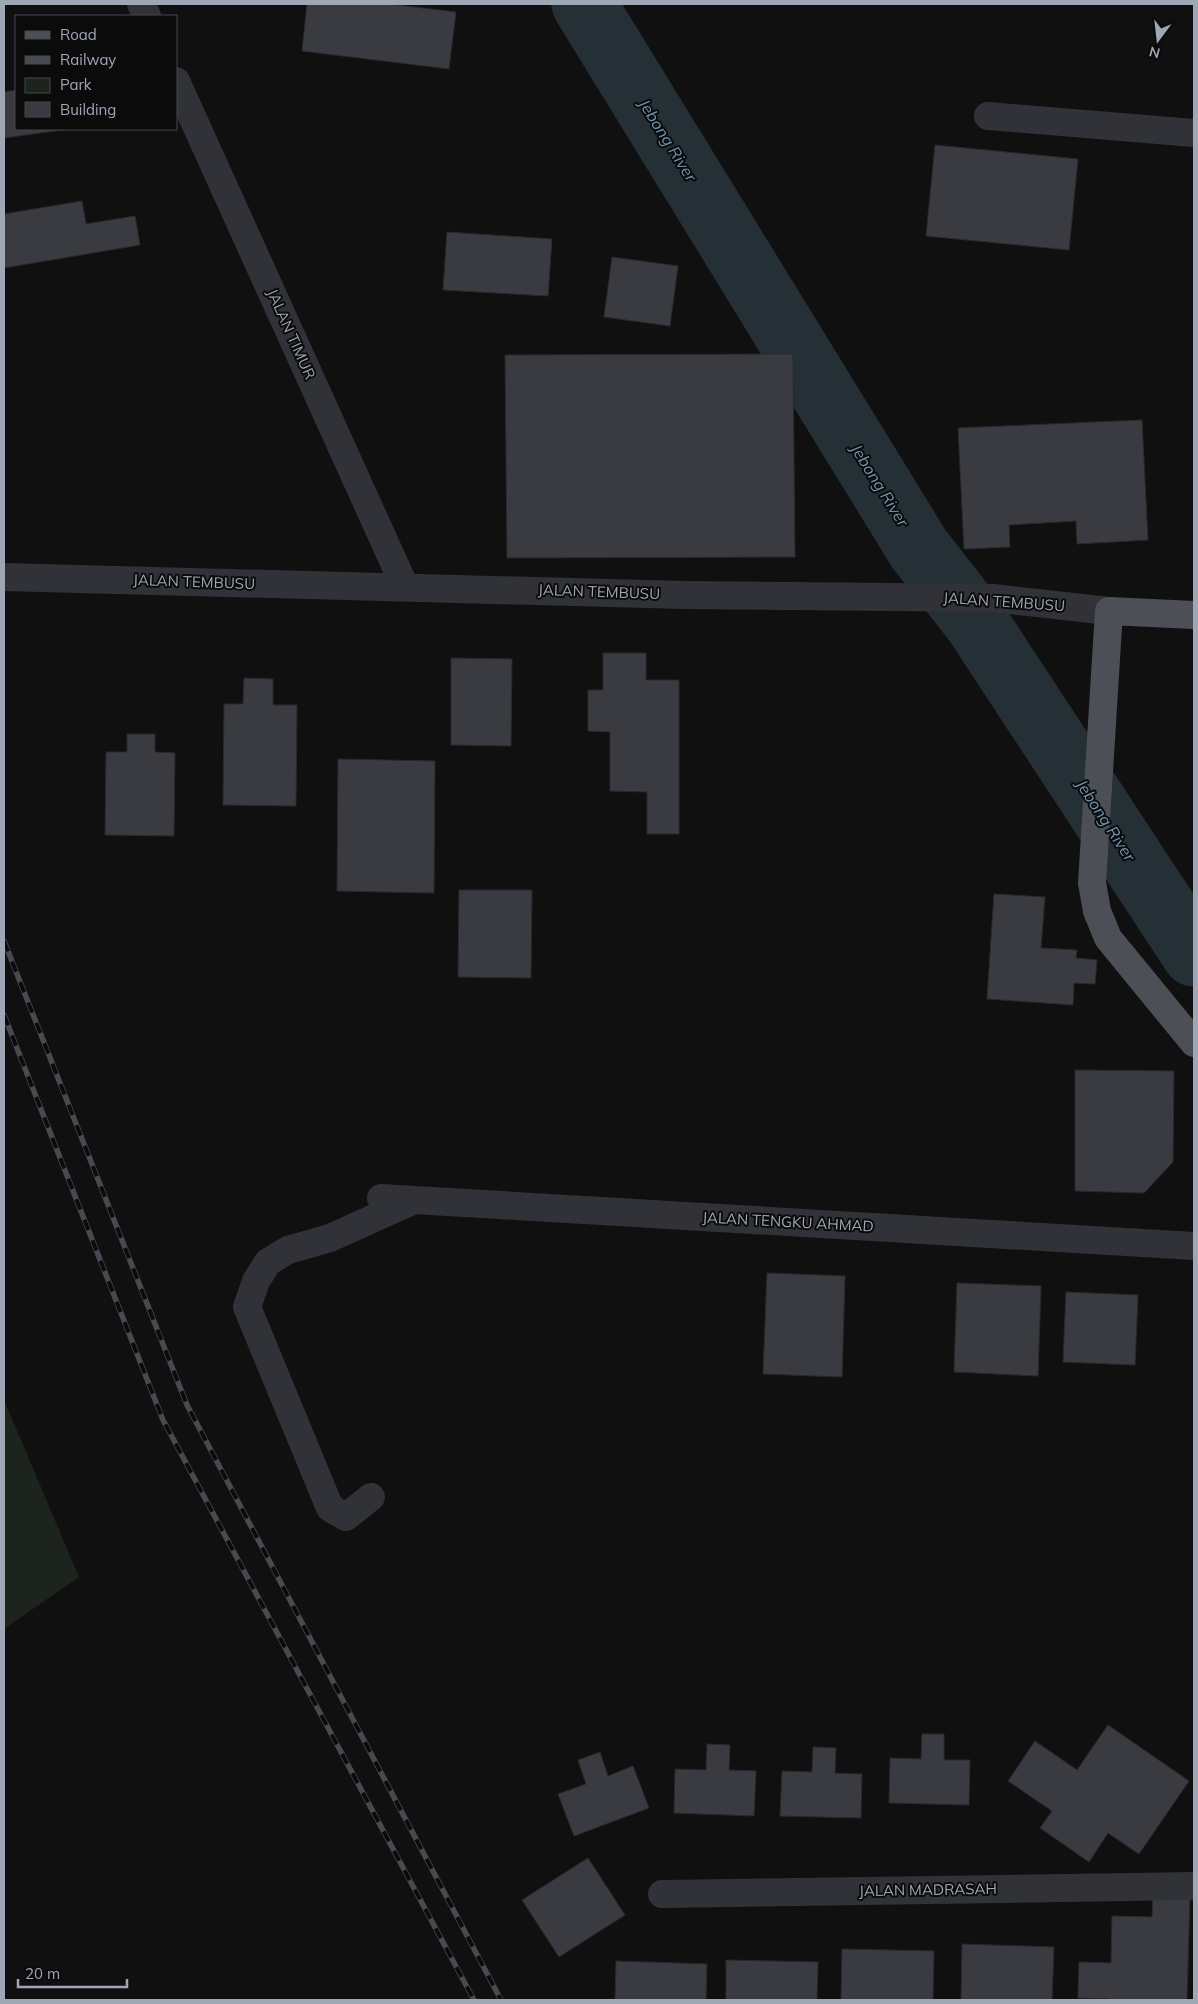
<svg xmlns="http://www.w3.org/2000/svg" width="1198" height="2004" viewBox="0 0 1198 2004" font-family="Mulish,sans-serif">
<rect width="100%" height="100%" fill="#101011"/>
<path fill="#1c241d" d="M4,1400L79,1577L4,1629Z"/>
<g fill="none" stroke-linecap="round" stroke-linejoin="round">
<path stroke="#252f36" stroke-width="65" d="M584,4L919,549L976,622L1194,954"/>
</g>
<path fill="#393b40" stroke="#2a2a2e" d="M307,4H389L456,12L449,69L302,51Z
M16,90V129H69L4,138V92Z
M935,145L1078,159L1069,250L926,236Z
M82,201L86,224L135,216L140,245L4,268V214Z
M447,232L552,239L548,296L443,290Z
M612,257L678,266L670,326L604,317Z
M793,354L795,557L507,558L505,355Z
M1142,420L1148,540L1077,544L1076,521L1009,525L1010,547L964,549L958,428Z
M603,653H646V680H679V834H647V792L610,791V732L588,731V690H603Z
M451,658L512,659L511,746L451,745Z
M244,678L273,679V705H297L296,806L223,805L224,704H243Z
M127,734H155V752L175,753L174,836L105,835L106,752H127Z
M338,759L435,761L434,893L337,891Z
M459,890H532L531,978L458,977Z
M994,894L1045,897L1041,948L1077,950L1076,958L1097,960L1095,984L1074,983L1073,1005L987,999Z
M1075,1070L1174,1071L1173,1162L1144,1193L1075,1191Z
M767,1273L845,1276L842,1377L763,1374Z
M957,1283L1041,1286L1038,1376L954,1372Z
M1066,1292L1138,1295L1135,1365L1063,1362Z
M1108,1725L1189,1781L1139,1854L1108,1833L1089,1862L1040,1828L1052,1811L1008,1781L1035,1741L1077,1770Z
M922,1734H944V1760H970L969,1805L889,1803L890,1758L921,1759Z
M707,1744L730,1745L729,1770L756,1771L754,1816L674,1813L675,1769L706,1770Z
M813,1747L836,1748L835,1773L862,1774L861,1818L780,1816L782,1771L812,1772Z
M600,1752L608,1776L633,1766L649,1808L574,1836L558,1794L586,1784L578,1760Z
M588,1858L625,1915L559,1957L522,1900Z
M1153,1893L1190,1894L1187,2000H1110V1999L1078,1998L1079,1962L1111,1963L1112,1916L1152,1917Z
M962,1944L1054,1947L1052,2000H961Z
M842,1949L934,1951L933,2000H841Z
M726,1960L818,1962L817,2000H726Z
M616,1961L707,1964L706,2000H615Z"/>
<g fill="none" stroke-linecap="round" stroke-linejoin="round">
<path stroke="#303237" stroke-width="28" d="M141,4L147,16
M176,81L405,587
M988,116L1194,133
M4,577L684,595L993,598L1109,611
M381,1198L1194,1246
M371,1497L346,1517L330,1508L247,1307L256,1281L268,1262L288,1250L330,1238L412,1201
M662,1894L1194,1886"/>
<path stroke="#4c4f56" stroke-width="28" d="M1194,615L1109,611L1092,883L1097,911L1108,938L1194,1043"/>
<defs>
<path id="rail" d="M4,941L187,1405L501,2000
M4,1015L163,1420L474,2000"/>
</defs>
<use href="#rail" stroke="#474a50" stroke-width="5.5"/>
<use href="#rail" stroke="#0b0b0c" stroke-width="4" stroke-dasharray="11" stroke-linecap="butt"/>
</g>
<g text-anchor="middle" stroke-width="4" stroke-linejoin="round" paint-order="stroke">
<g font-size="15" fill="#9fa6b4" stroke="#0b0b0c">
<text transform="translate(291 334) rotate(66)" y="5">JALAN TIMUR</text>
<text transform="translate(194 582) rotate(2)" y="5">JALAN TEMBUSU</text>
<text transform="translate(599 592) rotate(2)" y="5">JALAN TEMBUSU</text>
<text transform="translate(1004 602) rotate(4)" y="5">JALAN TEMBUSU</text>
<text transform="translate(788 1222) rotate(3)" y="5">JALAN TENGKU AHMAD</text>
<text transform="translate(928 1890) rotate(-1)" y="5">JALAN MADRASAH</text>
</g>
<g font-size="16" font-style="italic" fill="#7297b3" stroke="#0b0b0c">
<text transform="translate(668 140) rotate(58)" y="6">Jebong River</text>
<text transform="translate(880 485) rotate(58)" y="6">Jebong River</text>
<text transform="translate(1106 820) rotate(57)" y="6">Jebong River</text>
</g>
</g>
<rect width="1198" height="2004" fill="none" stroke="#9fa6b4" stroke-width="10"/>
<rect x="15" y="15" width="162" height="115" fill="#0b0b0c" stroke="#46494f"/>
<rect x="25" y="31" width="25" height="8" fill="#4c4f56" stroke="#46494f"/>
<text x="60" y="40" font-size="15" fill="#9fa6b4">Road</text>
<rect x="25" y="56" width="25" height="8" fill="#474a50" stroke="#46494f"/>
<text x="60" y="65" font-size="15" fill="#9fa6b4">Railway</text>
<rect x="25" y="78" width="25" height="15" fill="#1c241d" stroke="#46494f"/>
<text x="60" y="90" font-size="15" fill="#9fa6b4">Park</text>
<rect x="25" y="102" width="25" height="15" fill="#393b40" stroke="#46494f"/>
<text x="60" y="115" font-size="15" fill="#9fa6b4">Building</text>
<g transform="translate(1158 40) rotate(195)" stroke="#0b0b0c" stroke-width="4" paint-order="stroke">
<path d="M0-4L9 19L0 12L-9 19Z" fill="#9fa6b4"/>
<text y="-8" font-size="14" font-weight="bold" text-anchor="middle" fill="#9fa6b4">N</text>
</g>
<path d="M18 1979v8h109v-8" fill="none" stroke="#9fa6b4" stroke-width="2.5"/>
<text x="25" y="1979" font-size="15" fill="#9fa6b4" stroke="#0b0b0c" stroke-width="4" paint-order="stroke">20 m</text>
</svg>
